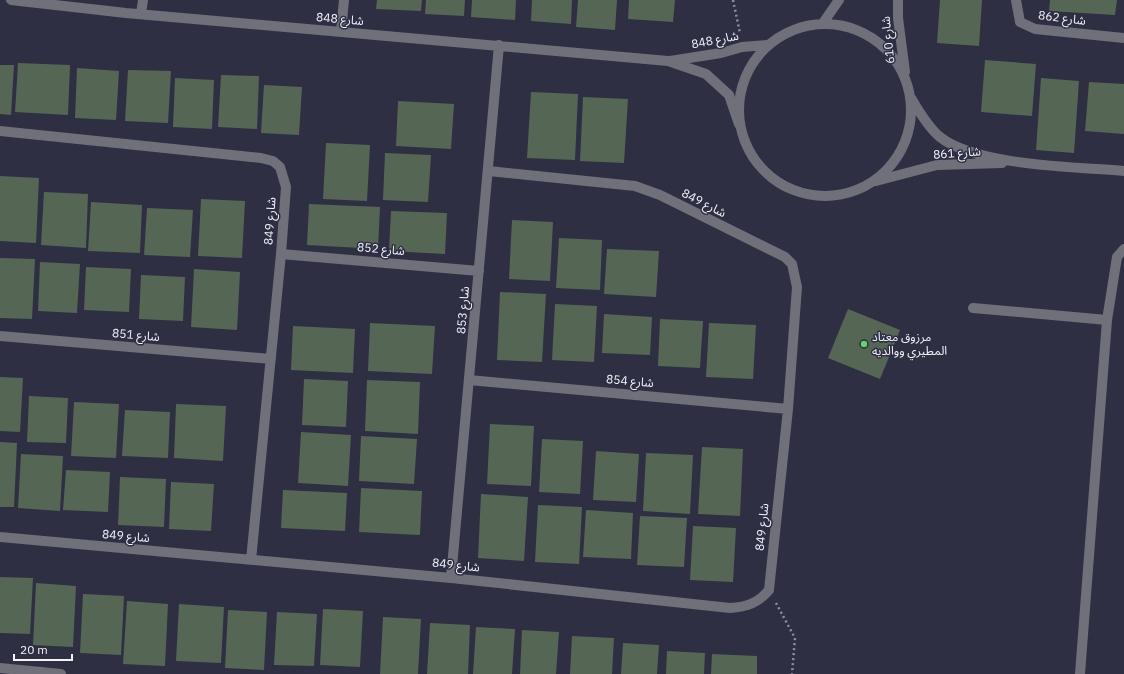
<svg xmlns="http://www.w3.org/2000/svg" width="1124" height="674" viewBox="0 0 1124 674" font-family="'IBM Plex Sans','Noto Sans Arabic',sans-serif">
<rect width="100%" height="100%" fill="#2e2f42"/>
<path fill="#556654" d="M377,0H422L421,11L376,9Z
M426,0H465L464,16L425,14Z
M472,0H516L515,20L471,17Z
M532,0H572L571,24L531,21Z
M578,0H617L615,30L576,27Z
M629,0H675L673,22L628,19Z
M940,0H982L979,46L937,43Z
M1050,0H1117L1115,15L1049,11Z
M985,60L1036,64L1032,116L981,112Z
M18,63L70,65L68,115L15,112Z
M0,65H14L11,115L0,114Z
M77,68L119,71L116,120L75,118Z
M128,70L171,71L168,123L125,121Z
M221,75L259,76L257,129L218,127Z
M175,78L214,80L212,129L173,127Z
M1041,78L1079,81L1074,153L1036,150Z
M1089,82L1124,84V134L1085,131Z
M264,85L302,87L299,135L261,133Z
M531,92L578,94L575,160L527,158Z
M583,97L628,99L624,163L580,161Z
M398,101L454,104L451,149L396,146Z
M326,143L370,145L367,201L323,199Z
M385,153L431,155L428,202L383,200Z
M0,176L39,178L36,243L0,241Z
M44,192L88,194L86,248L41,245Z
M201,199L245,201L242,258L198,256Z
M91,202L142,205L140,253L88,251Z
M309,204L380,207L378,249L307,245Z
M147,208L193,210L190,257L144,255Z
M391,211L447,213L445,254L389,251Z
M512,220L553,222L550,281L509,279Z
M559,238L602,240L600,290L556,288Z
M607,249L659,251L656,297L604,294Z
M0,258L35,259L32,319L0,318Z
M40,262L80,264L77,313L38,311Z
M86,267L131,269L129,312L84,310Z
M194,269L240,272L237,330L191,327Z
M141,275L185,277L183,321L139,319Z
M500,292L546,294L542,362L497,360Z
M555,304L597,306L594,362L552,360Z
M848,309L900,330L880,379L828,358Z
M604,314L652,317L650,355L602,353Z
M660,319L703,321L700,368L658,366Z
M370,323L435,326L432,374L368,371Z
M709,323L756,325L753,379L706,377Z
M293,326L355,329L353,373L291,370Z
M0,377L23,378L20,432L0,431Z
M304,379L348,381L346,427L302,425Z
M367,380L420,382L418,434L365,431Z
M29,396L68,398L66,443L27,442Z
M74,402L119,404L116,458L71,456Z
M176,404L226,406L223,461L174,458Z
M125,410L170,412L168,458L122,456Z
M490,424L534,426L531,486L487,484Z
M301,432L351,435L348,486L298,483Z
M361,436L417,439L414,484L359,481Z
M542,439L583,441L580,494L539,492Z
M0,442L17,443L14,507H0Z
M702,447L743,449L740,516L698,514Z
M596,451L639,454L636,502L593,500Z
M646,453L693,455L690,514L643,511Z
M21,454L63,456L60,511L18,508Z
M66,470L110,472L108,512L63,510Z
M120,477L166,479L164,527L118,525Z
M171,482L214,484L211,531L169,529Z
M361,488L422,491L420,535L359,532Z
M283,490L347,493L345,531L281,528Z
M481,494L528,497L524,561L478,558Z
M538,505L582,507L579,564L535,562Z
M586,510L633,513L631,559L583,557Z
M640,516L687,518L684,567L637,565Z
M693,526L736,528L733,582L690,580Z
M0,577L33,578L30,634L0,633Z
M36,583L76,586L73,647L33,645Z
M83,594L124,596L121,655L80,653Z
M127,601L168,604L165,666L123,664Z
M179,604L224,607L221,663L176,661Z
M323,609L363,611L360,667L320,665Z
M228,610L267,612L264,670L225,668Z
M277,612L317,614L314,666L274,665Z
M383,617L421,619L418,674H380Z
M430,623L470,625L468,674H427Z
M476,627L515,629L512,674H473Z
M522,630L559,632L556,674H520Z
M572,636L614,638L612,674H570Z
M623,643L659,645L657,674H621Z
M667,651L705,653L704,674H666Z
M712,654L757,656V674H711Z"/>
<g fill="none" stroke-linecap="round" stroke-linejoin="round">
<path stroke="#8e8f9d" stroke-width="2.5" stroke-dasharray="2 3" stroke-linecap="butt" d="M733,0L740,33
M776,603L795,638L792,674"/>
<path stroke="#6f707a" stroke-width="10" d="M973,308L1107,320"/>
<path stroke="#6f707a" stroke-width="10" d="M11,0L126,13L668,61L706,74L729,95L739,124
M898,0V18L905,72
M1016,0L1020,22L1035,29L1124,38
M141,14L143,0
M823,23L839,0
M739 110a86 86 0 1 1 172 0a86 86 0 1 1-172 0Z
M341,32L344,0
M670,61L721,53L742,47L767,45
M911,98C918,110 930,129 940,137C976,166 1077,167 1124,171
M0,131L261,158L273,161L280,167L286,187L281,254L251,560
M876,181L937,165L1002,163
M281,254L479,271
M0,336L271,359
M469,380L788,409
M0,537L451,578L730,608C747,607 758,603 769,590L788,409L797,287L792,264L785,257L660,195L635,186L489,171
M451,578L499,45
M1080,674L1107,320L1117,257L1124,249"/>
<path stroke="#6f707a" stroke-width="10" d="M0,668L61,674"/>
</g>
<circle fill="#62d469" stroke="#2e2f42" stroke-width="1.5" cx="864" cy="344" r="4"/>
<g text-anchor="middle" stroke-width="3" stroke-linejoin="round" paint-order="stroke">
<g font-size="12" fill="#f3f4fe" stroke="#2e2f42">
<text transform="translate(1062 18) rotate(7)" y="4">شارع 862</text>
<text transform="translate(340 19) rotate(5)" y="4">شارع 848</text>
<text transform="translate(715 40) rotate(-11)" y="4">شارع 848</text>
<text transform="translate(888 40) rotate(-96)" y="4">شارع 610</text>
<text transform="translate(957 153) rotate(-4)" y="4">شارع 861</text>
<text transform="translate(704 203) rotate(27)" y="4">شارع 849</text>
<text transform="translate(270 221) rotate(-86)" y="4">شارع 849</text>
<text transform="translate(381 249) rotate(5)" y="4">شارع 852</text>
<text transform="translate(463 310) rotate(-85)" y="4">شارع 853</text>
<text transform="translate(136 335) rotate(5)" y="4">شارع 851</text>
<text transform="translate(630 381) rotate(5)" y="4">شارع 854</text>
<text transform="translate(762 527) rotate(-84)" y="4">شارع 849</text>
<text transform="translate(126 536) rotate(5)" y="4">شارع 849</text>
<text transform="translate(456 565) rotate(6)" y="4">شارع 849</text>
</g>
<g font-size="12" fill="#f3f4fe" stroke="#2e2f42" text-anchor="start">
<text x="872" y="341">مرزوق معتاد<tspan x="872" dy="14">المطيري ووالديه</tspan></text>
</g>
</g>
<path d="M14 654v6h58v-6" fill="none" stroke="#f3f4fe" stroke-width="2"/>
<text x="20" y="654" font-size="12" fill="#f3f4fe" stroke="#2e2f42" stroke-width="3" paint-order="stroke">20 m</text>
</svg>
